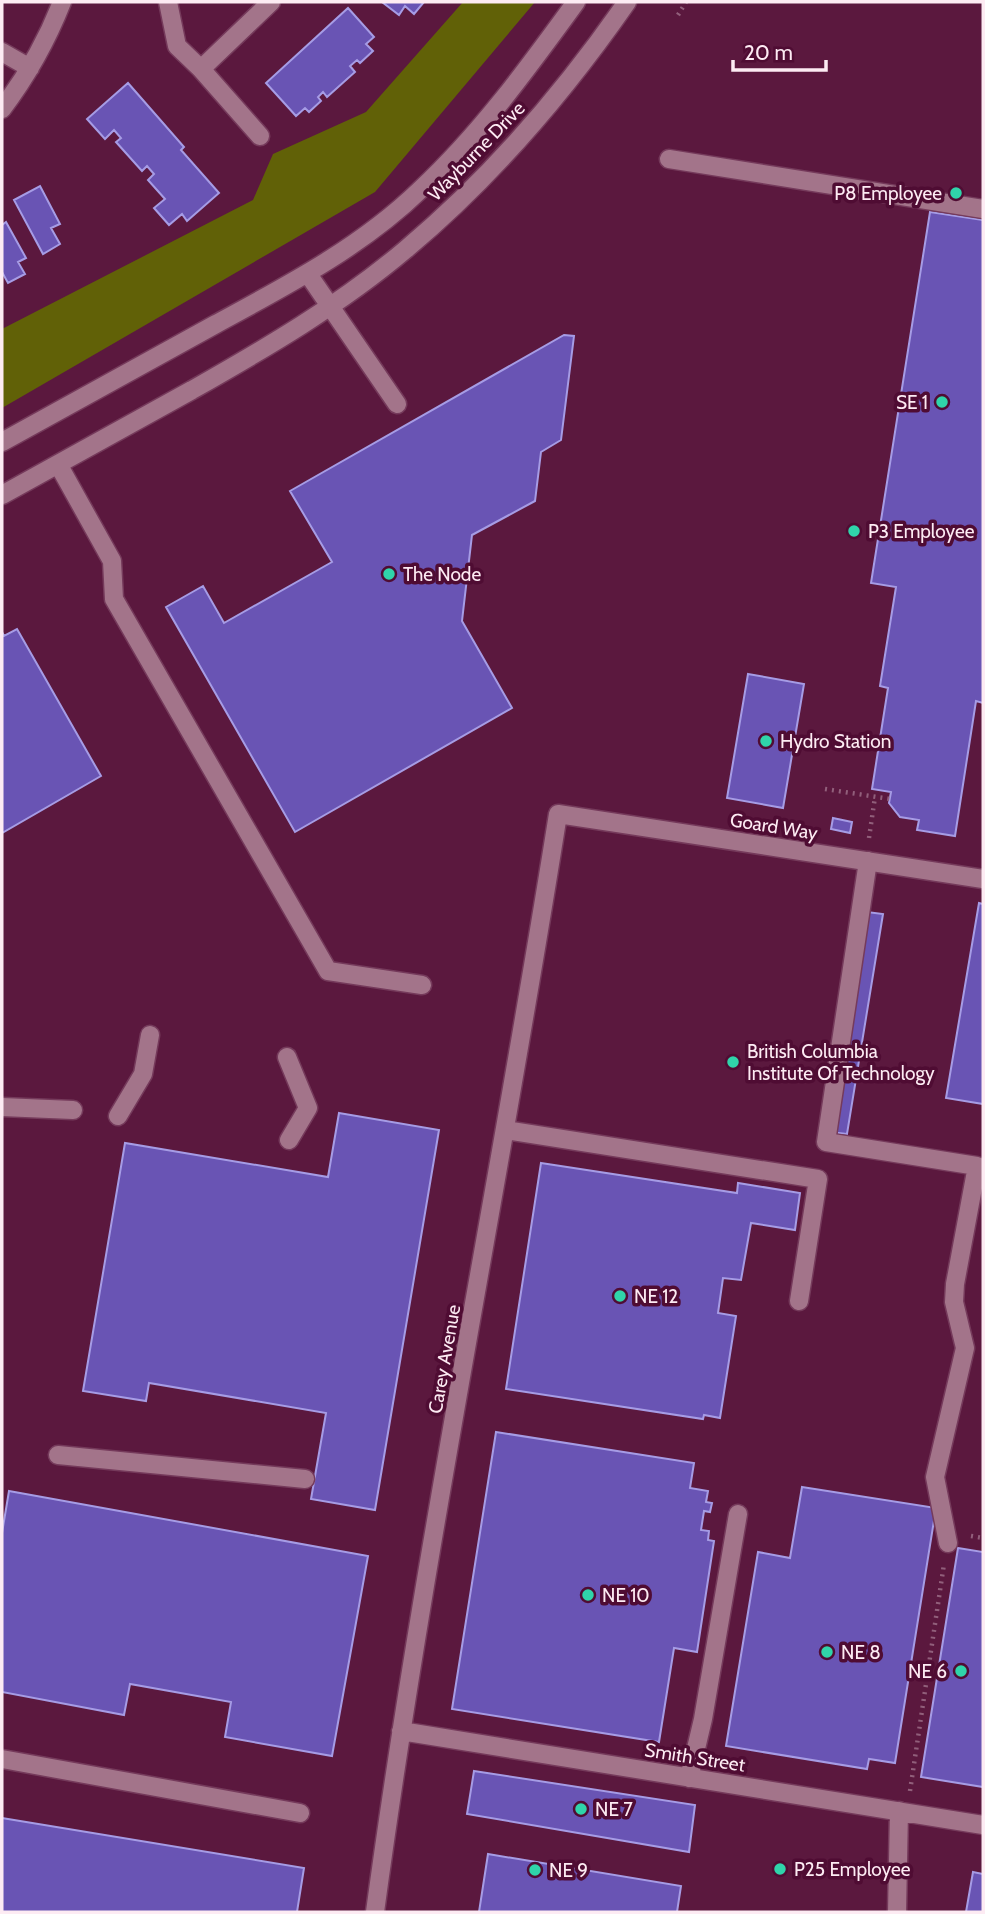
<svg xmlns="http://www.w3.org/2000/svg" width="985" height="1914" viewBox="0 0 985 1914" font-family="Cabin,sans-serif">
<rect width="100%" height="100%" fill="#5b183e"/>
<path fill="#616107" d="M463,2H535L375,192L2,408V329L253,200L273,154L366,112Z"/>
<path fill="#6954b4" stroke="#a69ce5" stroke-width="2" d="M382,2H424L414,14L405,6L399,15Z
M348,8L374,37L366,44L373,51L360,63L357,60L350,66L355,72L327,97L323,92L318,97L321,101L309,112L305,108L296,116L266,83Z
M128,83L184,147L181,150L219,193L187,221L182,214L169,225L154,208L165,199L148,180L154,174L147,166L142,171L116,142L121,138L114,130L105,139L87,119Z
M40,186L60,224L51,228L60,244L43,254L14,200Z
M930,212L983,220V703L976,701L955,836L917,830L919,820L900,817L889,803L891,792L872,789L888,688L880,686L896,587L871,583Z
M6,222L26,258L18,262L25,274L8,283L2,272V225Z
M564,335L574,336L561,440L541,452L535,501L472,535L462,621L512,708L295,832L166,607L203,586L224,623L332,562L290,491Z
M17,629L101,776L2,833V632L4,636Z
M748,674L804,684L783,808L727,798Z
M833,818L852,822L850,833L831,829Z
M979,903L983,904V1104L946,1098Z
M867,912L883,914L847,1134L830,1132Z
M339,1113L439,1130L375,1510L311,1499L326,1413L149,1383L146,1401L83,1391L125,1143L328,1177Z
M541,1163L737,1193L738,1183L800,1193L795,1230L751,1223L741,1280L723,1278L718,1313L736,1316L720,1418L704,1415L703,1419L506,1389Z
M496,1432L694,1463L690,1488L708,1491L706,1502L712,1503L710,1512L704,1511L701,1530L709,1531L708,1540L714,1541L697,1652L674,1648L659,1742L452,1709Z
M802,1487L936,1508L895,1763L869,1759L867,1769L726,1746L758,1552L790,1558Z
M9,1491L368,1556L332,1756L225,1737L231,1702L130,1684L124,1715L2,1692V1533Z
M958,1548L983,1552V1787L921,1777Z
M474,1771L695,1805L689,1852L467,1814Z
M2,1818L304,1868L297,1912H2Z
M488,1854L681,1886L677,1912H479Z
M973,1872L983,1874V1912H966Z"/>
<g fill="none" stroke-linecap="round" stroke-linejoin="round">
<defs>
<path id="minor" d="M168,2L177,46L201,69L260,136
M2,52L30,68
M201,69L271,2
M2,109C27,76 47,40 62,2
M669,159L983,209
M308,274L397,404
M2,442C73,403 145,363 216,324C288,285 361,247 420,190C480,134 528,68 576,2
M58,464L112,561L114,599L328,971L422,985
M2,495C66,460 129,425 192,390C266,348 340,305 405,250C491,178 563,94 627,2
M868,861L826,1142L977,1166L955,1284L954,1302L965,1348L935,1477L948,1543
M287,1057L308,1108L289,1140
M2,1107L73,1110
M118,1116L143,1074L150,1035
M505,1130L818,1179L799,1301
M58,1455L305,1479
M401,1731L983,1825
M2,1759L300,1813
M689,1778L703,1719L738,1514
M375,1912C425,1544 500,1181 558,814L983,879
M897,1912L899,1811"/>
</defs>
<use href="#minor" stroke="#753a5b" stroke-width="21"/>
<path stroke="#915f7b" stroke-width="4.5" stroke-dasharray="2 5" stroke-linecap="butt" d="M678,15L686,2
M825,789L890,799
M869,838L875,797
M971,1536L983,1538
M910,1791L944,1564"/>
<use href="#minor" stroke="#a3748a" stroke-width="18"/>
</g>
<g fill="#30d4aa" stroke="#4f0c33" stroke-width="2.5">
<circle cx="956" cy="193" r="7"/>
<circle cx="942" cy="402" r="7"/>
<circle cx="854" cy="531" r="7"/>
<circle cx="389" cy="574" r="7"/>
<circle cx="766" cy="741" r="7"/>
<circle cx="733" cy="1062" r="7"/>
<circle cx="620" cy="1296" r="7"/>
<circle cx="588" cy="1595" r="7"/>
<circle cx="827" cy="1652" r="7"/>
<circle cx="961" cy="1671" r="7"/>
<circle cx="581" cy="1809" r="7"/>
<circle cx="780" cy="1869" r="7"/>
<circle cx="535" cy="1870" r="7"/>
</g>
<g text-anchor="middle" stroke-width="7" stroke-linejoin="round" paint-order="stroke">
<g font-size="19" fill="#fdebf3" stroke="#4f0c33">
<text transform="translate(476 151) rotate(-46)" y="7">Wayburne Drive</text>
<text transform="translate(774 826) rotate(9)" y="7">Goard Way</text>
<text transform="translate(444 1359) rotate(-80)" y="7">Carey Avenue</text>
<text transform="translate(695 1757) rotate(9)" y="7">Smith Street</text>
</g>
<g font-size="19" fill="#fdebf3" stroke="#4f0c33" text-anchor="start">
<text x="942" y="200" text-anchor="end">P8 Employee</text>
<text x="928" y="409" text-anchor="end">SE 1</text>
<text x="868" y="538">P3 Employee</text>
<text x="403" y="581">The Node</text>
<text x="780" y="748">Hydro Station</text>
<text x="747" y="1058">British Columbia<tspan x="747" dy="22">Institute Of Technology</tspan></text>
<text x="634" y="1303">NE 12</text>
<text x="602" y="1602">NE 10</text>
<text x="841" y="1659">NE 8</text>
<text x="947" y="1678" text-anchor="end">NE 6</text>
<text x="595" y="1816">NE 7</text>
<text x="794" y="1876">P25 Employee</text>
<text x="549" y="1877">NE 9</text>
</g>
</g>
<rect width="985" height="1914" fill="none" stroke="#fdebf3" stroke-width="7"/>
<path d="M733 60v10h93v-10" fill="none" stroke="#fdebf3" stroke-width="3.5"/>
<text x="744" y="60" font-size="21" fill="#fdebf3" stroke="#4f0c33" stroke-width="5" paint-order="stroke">20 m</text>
</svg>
